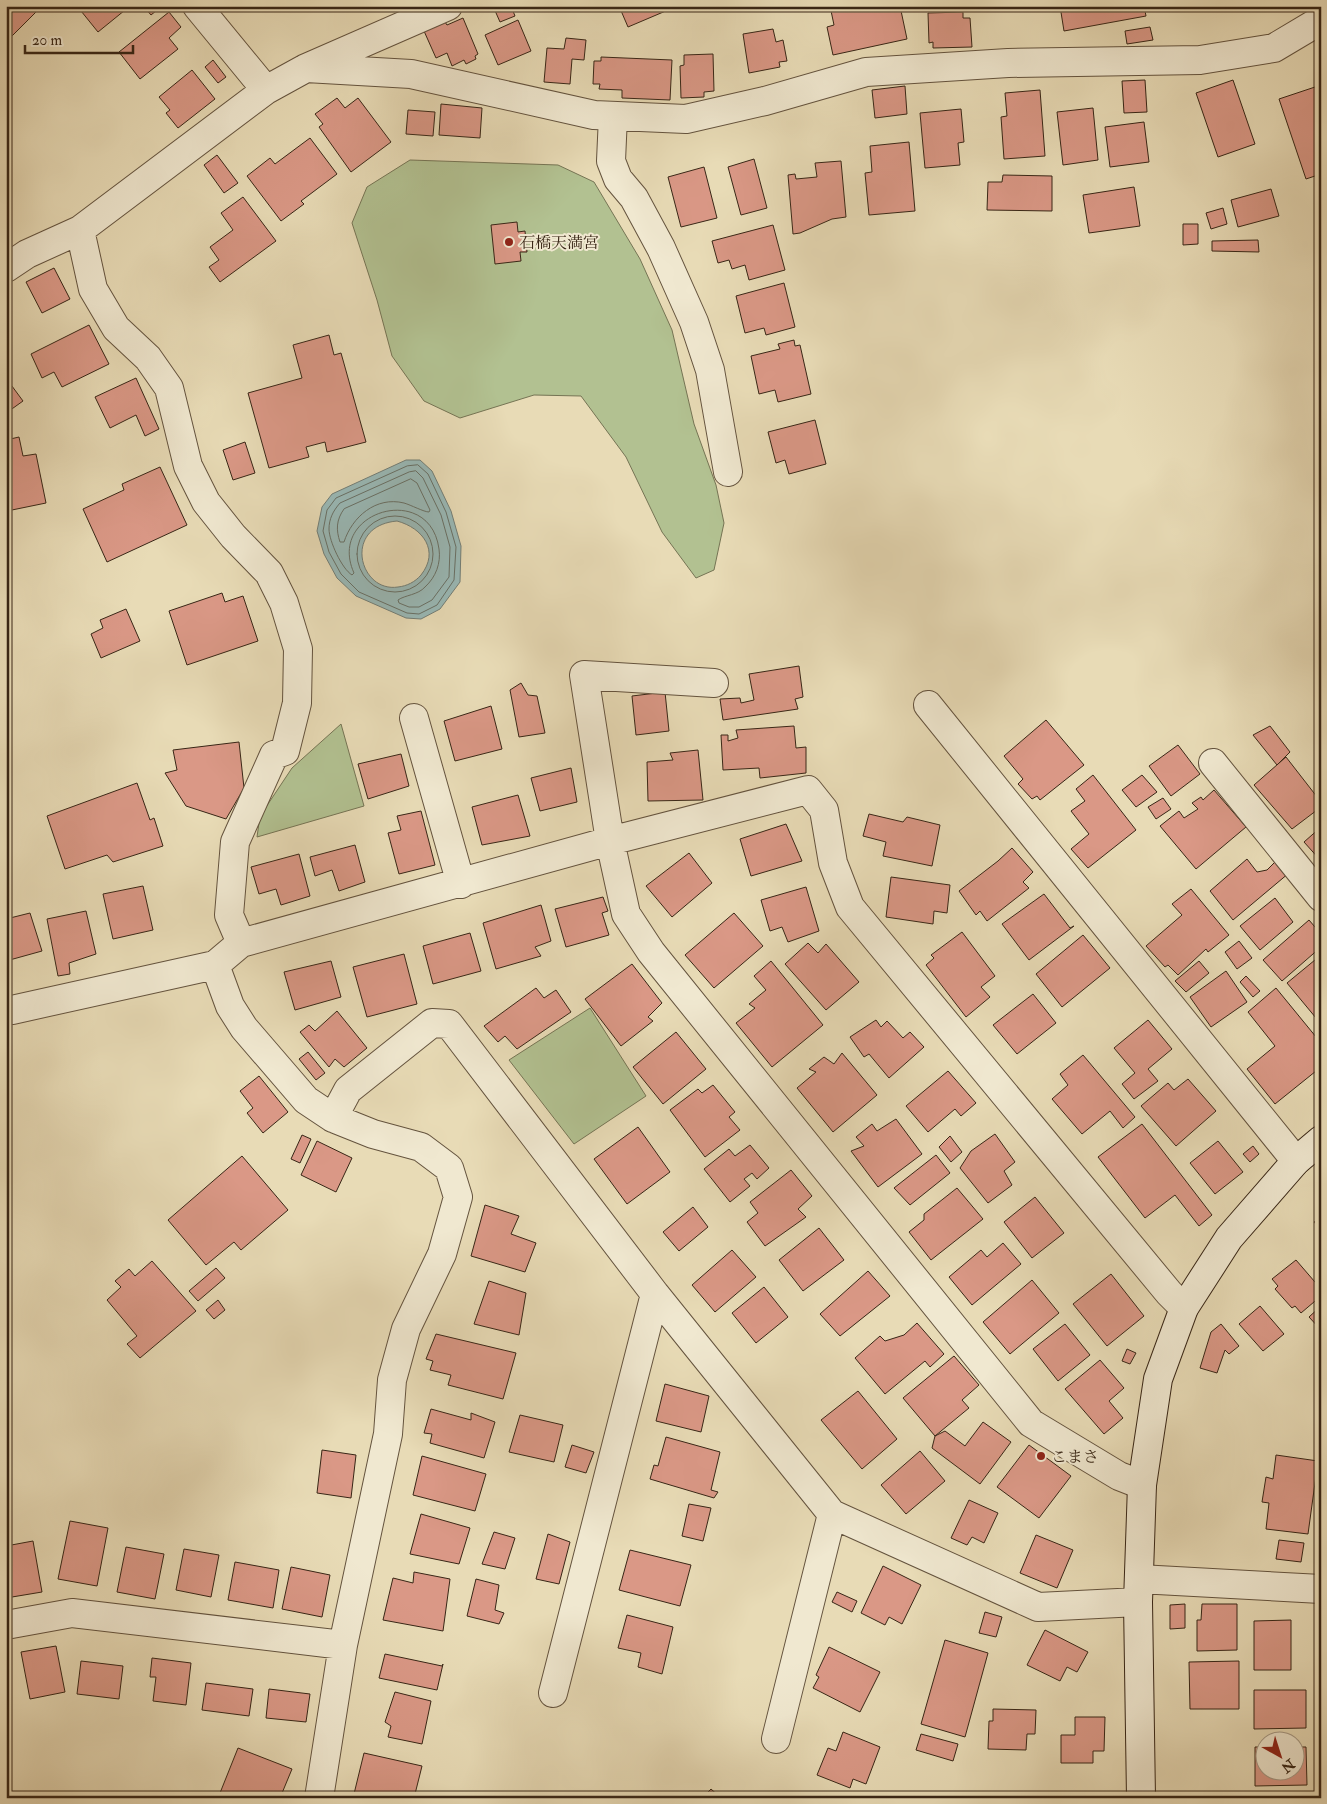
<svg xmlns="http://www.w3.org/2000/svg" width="1327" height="1804" viewBox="0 0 1327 1804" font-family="'IM FELL Double Pica','Noto Serif JP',serif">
<rect width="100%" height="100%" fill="#e8dbb6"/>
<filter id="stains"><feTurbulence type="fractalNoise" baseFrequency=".004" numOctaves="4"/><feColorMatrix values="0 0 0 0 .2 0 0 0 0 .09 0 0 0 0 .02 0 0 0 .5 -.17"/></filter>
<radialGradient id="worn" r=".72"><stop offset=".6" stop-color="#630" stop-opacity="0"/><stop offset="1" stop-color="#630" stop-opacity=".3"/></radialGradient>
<path fill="#b2c191" stroke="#757454" d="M410,160L558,165L594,182L640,259L672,330L694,424L716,485L724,523L714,570L696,578L662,532L626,457L581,396L534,395L460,418L424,401L392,356L377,300L352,223L367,187Z
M341,724L364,806L257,837L260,816L292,768Z
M590,1008L646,1096L574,1144L509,1060Z"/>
<path fill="#99b9b7" stroke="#727e77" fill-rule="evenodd" d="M406,460H420L432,471L451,511L461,546L460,582L440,609L421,619L406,618L356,596L337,578L324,554L317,531L322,507L332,494ZM397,521C423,528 440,551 421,575C415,582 407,586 398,587C359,593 342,526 397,521Z"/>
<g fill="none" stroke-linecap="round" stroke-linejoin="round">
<path stroke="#687066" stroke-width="1" d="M418,465L428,474L446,512L456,547L454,580L437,605L419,614L407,613L359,592L341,574L329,552L323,531L327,510L336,498L407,466Z
M416,471L423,478L441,515L450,547L449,577L432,600L419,607H409L399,603L398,600C405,595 418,595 425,587C436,577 441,563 439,549C430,481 326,511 354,573L352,575C342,569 329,541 329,529C329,519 333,511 340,503L409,472Z
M411,479L417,483L430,510L429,512C424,512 411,505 404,503C376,496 352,517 344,542H340C336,530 336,520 344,509Z
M357 554a38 38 0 1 1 76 0a38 38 0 1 1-76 0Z"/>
</g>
<path fill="#da9886" stroke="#382616" d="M6,6H39L40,8L6,42Z
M77,6H130L98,32Z
M149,6H162L151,15L146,9Z
M493,6H511L515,16L500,22Z
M619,6H666L668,10L628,27Z
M830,6H900L907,39L833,55L827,27L834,25Z
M1060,6H1144L1146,16L1064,31Z
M169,12L181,27L169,38L178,49L140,79L119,52Z
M963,12V18H970L972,47L933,48V42L929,43L928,13Z
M463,18L478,54L475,56L476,59L466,64L464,60L452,66L447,53L436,58L424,31L445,22L447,25Z
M518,20L531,51L498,65L485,35Z
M1150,27L1153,40L1127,44L1125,31Z
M773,29L776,42L783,40L787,61L779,62L780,67L749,73L743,34Z
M566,38L586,40L584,60L572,59L570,84L544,82L547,48L564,49Z
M713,54L714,91L704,92V97L681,98L680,66L684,65V55Z
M601,57L672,60L670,100L622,98V90L599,89L600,84H593L594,61H601Z
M213,60L226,77L218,83L205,67Z
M192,70L215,99L178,128L166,113L170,110L159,97Z
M1145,80L1147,112L1124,113L1122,81Z
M1233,80L1255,144L1218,157L1196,93Z
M1321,85V174L1306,179L1279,99Z
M905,86L907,114L875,118L872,90Z
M1040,90L1045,156L1004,159L1001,117L1007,116L1005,93Z
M337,98L345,108L358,98L391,142L351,172L319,127L323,124L315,114Z
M441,104L482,108L480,138L439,135Z
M1093,108L1098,160L1063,165L1057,112Z
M961,109L964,142L958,143L960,165L925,168L920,113Z
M408,110L435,112L433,136L406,134Z
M1144,122L1149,162L1110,167L1105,127Z
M310,138L337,174L301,201L304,204L281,221L247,176L270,158L275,164Z
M909,142L915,211L869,215L865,173L872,172L870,146Z
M217,155L238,183L224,193L204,165Z
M754,159L767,208L741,215L728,167Z
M841,161L846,217L832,219L800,233L793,234L788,175L795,174L796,179L817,177L815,163Z
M704,167L717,218L681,227L668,177Z
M1003,175L1052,176V211L987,210L988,182H1002Z
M1134,187L1140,226L1089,233L1083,195Z
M1271,189L1279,216L1238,227L1231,200Z
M243,197L276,241L220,282L209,267L219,260L210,247L233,230L221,213Z
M1223,208L1227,224L1211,229L1206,213Z
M517,222L518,232L525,231L527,252H520L521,261L495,264L491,225Z
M1183,224H1198V244L1183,245Z
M773,225L785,270L749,280L745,265L732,269L729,260L718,263L712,241Z
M1258,240L1259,252L1212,251V241Z
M54,268L70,299L42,313L26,282Z
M784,283L795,327L766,335L764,328L745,333L736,296Z
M89,325L109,364L62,387L54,372L42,378L31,354Z
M329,335L334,355L341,353L366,442L327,452L325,442L306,447L309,457L269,468L248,393L302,378L293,345Z
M794,340L795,346L800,345L811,394L778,402L775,390L759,394L751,356L780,349L778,344Z
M6,378L23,401L9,411L6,407Z
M136,378L159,429L145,436L136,415L110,428L95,397Z
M815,420L826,464L789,474L785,460L776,463L768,432Z
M19,437L23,456L36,454L46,503L7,511L6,440Z
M245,442L255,473L233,480L223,450Z
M160,467L187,525L107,562L83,509L124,490L122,484Z
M222,593L225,602L243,596L258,641L187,665L169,611Z
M126,609L140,641L101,658L91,634L103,628L100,620Z
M799,666L803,697L795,699L798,709L723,720L720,699L740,698L741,703L754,700L749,674Z
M521,683L528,695L537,696L545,733L519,737L510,690Z
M665,692L669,731L636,735L632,696Z
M491,706L502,749L455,761L444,721Z
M1046,720L1084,765L1040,800L1037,796L1032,799L1018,784L1023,779L1004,756Z
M794,726L796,748L806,747V773L760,778L759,768L723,770L721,735H728V741L738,738L736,730Z
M1270,726L1290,752L1277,765L1253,735Z
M239,742L244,788L226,819L186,806L165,773L177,770L173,750Z
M1178,745L1200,774L1171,796L1149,766Z
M698,750L703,800L648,801L647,762L673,760L670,753Z
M401,754L409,786L368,799L358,764Z
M1286,757L1321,802V807L1292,829L1254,785Z
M571,768L577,802L540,811L531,778Z
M1093,775L1136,830L1088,868L1071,849L1089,834L1071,811L1085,801L1076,789Z
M1142,775L1157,792L1136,807L1122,790Z
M137,783L150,820L154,818L163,846L113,862L107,855L65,869L47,816Z
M1214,790L1246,827L1196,869L1160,826L1179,811L1184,818L1198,809L1192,803L1201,797L1203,800Z
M518,795L530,836L482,845L472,807Z
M1163,798L1171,809L1156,819L1148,807Z
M421,811L435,865L399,874L388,833L401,830L397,816Z
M869,814L903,822L907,817L940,825L932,866L883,856L886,842L863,836Z
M786,824L802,861L751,876L740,839Z
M1321,827V861L1304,842Z
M355,845L365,882L339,891L332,870L315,876L310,857Z
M1012,848L1033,872L1023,882L1029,888L987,921L980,911L976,915L959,891L998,861Z
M689,853L712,883L672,917L646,886Z
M299,854L310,896L281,905L276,889L259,894L251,867Z
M1247,859L1257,872L1267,870L1277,860L1289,873L1233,920L1210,891Z
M891,877L950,885L947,913L934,911L933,924L886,917Z
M143,886L153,930L113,939L103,894Z
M806,887L819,931L788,942L782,927L770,931L761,900Z
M1191,889L1229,935L1208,952L1206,949L1178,975L1168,965L1165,967L1146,946L1182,915L1172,904Z
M1044,894L1070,928L1074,926L1029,960L1002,924Z
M603,897L608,911L602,913L609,935L566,947L555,909Z
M1275,898L1293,922L1260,950L1240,926Z
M541,905L551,941L535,947L541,956L496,969L483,923Z
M86,911L96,954L69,963L70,974L58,976L47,919Z
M30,913L42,951L6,961V919Z
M734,913L763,946L714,988L685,955Z
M1309,920L1321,934V947L1282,981L1263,960Z
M962,932L995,976L981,987L990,997L966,1017L926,965L934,958L931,955Z
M470,933L481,971L433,984L423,946Z
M1083,935L1110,968L1062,1007L1036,974Z
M1239,941L1252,958L1237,969L1225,952Z
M808,943L818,953L826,944L859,982L826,1010L785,964Z
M404,954L417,1004L367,1017L353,967Z
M1321,955V1024L1287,983Z
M331,961L341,997L295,1010L284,972Z
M771,961L823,1025L772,1067L736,1023L755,1008L749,1004L766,990L754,976Z
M1199,961L1209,973L1186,992L1175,981Z
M632,964L662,1003L648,1017L653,1021L621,1046L585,999Z
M1226,971L1247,1002L1211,1027L1190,997Z
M1246,976L1260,991L1253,997L1240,982Z
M536,988L544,998L556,990L571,1012L517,1049L505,1036L498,1042L484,1026Z
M1276,988L1321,1043V1067L1275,1104L1247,1069L1275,1046L1248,1012Z
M1033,994L1056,1023L1017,1054L993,1025Z
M337,1011L367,1048L344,1067L335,1059L329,1067L300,1032L309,1025L315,1031Z
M876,1020L881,1027L887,1021L903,1038L910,1032L924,1047L889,1078L869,1054L864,1057L850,1037Z
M1148,1020L1172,1049L1148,1069L1158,1081L1134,1099L1122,1084L1135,1073L1114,1048Z
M676,1032L706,1069L663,1104L633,1067Z
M308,1052L325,1073L316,1080L299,1059Z
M842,1053L877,1095L833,1132L797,1088L816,1072L809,1069L824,1057L834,1064Z
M1083,1055L1135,1117L1123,1128L1110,1111L1082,1134L1052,1099L1068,1085L1060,1074Z
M948,1071L976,1103L961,1116L955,1109L928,1132L906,1106Z
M259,1076L288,1112L263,1133L247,1113L253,1108L240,1091Z
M1188,1079L1216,1111L1176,1146L1141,1106L1168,1083L1174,1090Z
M713,1085L735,1112L729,1117L740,1130L705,1157L670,1110L698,1089L702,1093Z
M896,1119L922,1154L878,1187L851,1151L864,1146L856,1137L872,1124L877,1131Z
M1142,1124L1212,1215L1199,1226L1175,1195L1145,1218L1098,1157Z
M638,1127L670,1172L627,1204L594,1159Z
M995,1134L1015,1162L1004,1171L1012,1185L988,1203L960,1168L971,1151Z
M302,1135L311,1139L300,1163L291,1159Z
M950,1136L962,1152L951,1162L939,1147Z
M317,1141L352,1158L336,1192L301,1175Z
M1218,1141L1243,1172L1215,1194L1190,1163Z
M750,1145L769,1168L757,1179L752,1173L744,1179L750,1186L730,1202L704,1169L729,1149L735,1156Z
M1253,1146L1259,1154L1250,1162L1243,1154Z
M936,1155L950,1173L910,1205L894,1188Z
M242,1156L288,1210L241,1250L234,1242L206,1265L168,1220Z
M791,1170L812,1196L798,1209L806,1217L765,1246L747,1222L758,1213L750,1202Z
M957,1188L983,1219L931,1260L909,1232L924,1220V1214Z
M1035,1197L1064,1233L1032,1258L1004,1222Z
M485,1205L519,1216L511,1234L536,1243L525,1272L471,1256Z
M693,1207L708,1227L679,1251L663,1232Z
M1321,1216V1230L1314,1222Z
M819,1228L844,1260L803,1291L779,1260Z
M1003,1243L1021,1264L972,1305L949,1277L981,1250L987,1257Z
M732,1250L756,1277L715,1312L692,1285Z
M1296,1260L1321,1289V1296L1301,1313L1295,1306L1292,1308L1275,1289L1278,1286L1272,1279Z
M152,1261L196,1311L140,1358L127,1344L137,1336L107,1300L121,1287L115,1281L129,1269L135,1276Z
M216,1268L225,1278L198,1301L189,1291Z
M868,1271L890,1296L840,1336L820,1314Z
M1111,1274L1144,1316L1107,1346L1073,1304Z
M1032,1280L1059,1313L1010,1354L983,1322Z
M489,1281L526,1293L519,1335L474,1324Z
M764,1287L788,1317L756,1343L732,1313Z
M218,1300L225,1310L214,1319L206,1310Z
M1260,1306L1284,1334L1263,1351L1239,1324Z
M1321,1306V1330L1309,1317Z
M917,1323L944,1354L930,1367L925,1361L885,1394L855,1358L880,1336L885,1341L904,1335Z
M1065,1324L1090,1355L1058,1381L1033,1349Z
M1221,1324L1239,1346L1229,1354L1225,1350L1217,1373L1200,1368L1211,1332Z
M436,1334L516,1353L503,1399L448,1385L451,1375L430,1370L433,1361L426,1359Z
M1127,1349L1136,1353L1130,1364L1122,1361Z
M954,1356L979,1385L962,1400L969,1408L935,1436L903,1398Z
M1100,1360L1124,1388L1109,1401L1123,1418L1104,1434L1065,1389Z
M665,1384L709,1396L701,1432L656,1421Z
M858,1391L897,1439L862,1469L821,1420Z
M431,1409L471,1420V1413L495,1422L484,1458L430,1443L432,1434L424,1433Z
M520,1415L563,1425L554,1462L509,1452Z
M983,1422L1011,1442L980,1484L932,1448L935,1436L945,1431L965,1446Z
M666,1437L720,1452L711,1490L718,1492L714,1498L650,1479L654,1465L658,1466Z
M572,1445L594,1452L586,1473L565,1467Z
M1029,1445L1071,1476L1039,1518L997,1487Z
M322,1450L356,1455L351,1498L317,1493Z
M920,1451L945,1481L906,1514L881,1485Z
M1276,1455L1318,1461L1308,1534L1266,1529L1269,1503L1262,1502L1266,1477L1273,1479Z
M422,1456L486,1474L475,1511L413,1495Z
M969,1500L998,1513L984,1543L972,1537L967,1545L951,1538Z
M689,1504L711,1508L703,1541L682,1536Z
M421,1514L470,1528L459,1564L410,1554Z
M70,1521L108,1528L97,1586L58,1579Z
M494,1532L515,1538L505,1569L482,1564Z
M548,1534L570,1542L559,1584L536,1579Z
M1036,1535L1073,1550L1057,1588L1020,1573Z
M1279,1540L1304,1543L1301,1562L1276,1559Z
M33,1541L42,1592L6,1598V1546Z
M126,1547L164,1554L155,1599L117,1592Z
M184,1549L219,1555L211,1597L176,1590Z
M630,1550L691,1565L680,1606L619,1590Z
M235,1562L279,1570L273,1608L228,1600Z
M883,1566L921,1585L902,1624L889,1617L885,1625L861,1613Z
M291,1567L330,1575L322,1617L282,1609Z
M414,1572L450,1579L443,1631L383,1620L393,1578L413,1583Z
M476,1579L499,1585L495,1610L504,1613L499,1624L467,1616Z
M837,1592L857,1601L852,1612L832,1602Z
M1185,1604V1628L1170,1629V1605Z
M1202,1604H1237V1650L1197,1651V1620H1201Z
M985,1612L1002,1617L996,1637L979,1633Z
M627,1615L673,1627L662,1674L638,1667L641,1653L618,1648Z
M1291,1620V1670H1254V1621Z
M1045,1630L1088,1652L1077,1672L1067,1667L1060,1681L1027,1665Z
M945,1640L988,1653L965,1737L921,1724Z
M56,1646L65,1692L30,1699L21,1652Z
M829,1647L880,1672L860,1712L813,1688L819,1677L816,1675Z
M385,1654L442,1666L443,1664L437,1690L379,1678Z
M152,1658L191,1663L186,1705L153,1701L156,1677H150Z
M81,1661L123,1666L119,1699L77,1694Z
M1239,1661V1709H1190L1189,1662Z
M206,1683L253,1689L249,1716L202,1710Z
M269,1689L310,1694L306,1722L266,1718Z
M1254,1690H1306V1728L1254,1729Z
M395,1692L431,1701L422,1744L388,1737L391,1726L385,1722Z
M6,1694L11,1719H6Z
M993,1709L1036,1710L1035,1734H1027L1026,1750L988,1749L989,1721H993Z
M1075,1717H1105L1104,1751H1093V1763H1061V1735H1075Z
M843,1732L880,1747L866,1784L853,1779L850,1788L817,1775L828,1748L836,1751Z
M921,1734L958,1744L953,1761L916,1750Z
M1255,1747H1264V1772H1294V1747H1306L1307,1785L1255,1786Z
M238,1748L292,1769L280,1798H218Z
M364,1753L422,1766L414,1798H353Z
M711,1789L721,1798H702Z"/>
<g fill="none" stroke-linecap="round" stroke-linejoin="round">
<defs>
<path id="street" d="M197,6L266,90
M306,68L411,74L594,115L686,119L765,101L866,72L1008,63L1200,60L1274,48L1321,20
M613,116L611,161L618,179L634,198L661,248L694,322L710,370L728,472
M80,230L93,289L116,328L148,358L169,388L188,466L206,502L233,536L269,573L284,603L298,649L297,703L285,751L274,755L235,842L229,915L241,943
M6,268L27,254L80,230L266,90L306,68L448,6
M714,683L584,675L610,841L626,914L651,952L1031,1423L1119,1476L1142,1485
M928,705L1296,1161
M414,718L461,884
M1213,763L1321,897
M215,965L230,1006L244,1028L306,1100L333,1118L348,1090L432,1023L449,1024L655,1294L832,1514L1038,1607L1138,1602
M12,1010L215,965L241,943L610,841L808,790L824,810L833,863L850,907L1169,1293L1184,1308
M1139,1579L1321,1589
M6,1625L72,1613L343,1645L388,1434L392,1380L406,1329L442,1254L458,1197L449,1168L421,1147L373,1134L333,1118
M553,1693L655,1294
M776,1739L832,1514
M319,1798L343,1645"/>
<path id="secondary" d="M1141,1798L1138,1602L1142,1485L1158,1379L1184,1308L1229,1238L1296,1161L1321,1140"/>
</defs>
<use href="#street" stroke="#64533e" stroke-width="30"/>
<use href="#secondary" stroke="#382616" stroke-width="30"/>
<use href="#street" stroke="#f0e8d0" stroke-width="28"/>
<use href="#secondary" stroke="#f0e8d0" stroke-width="28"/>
</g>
<g fill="#8f2418" stroke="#f0e8d0" stroke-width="2">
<circle cx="509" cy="242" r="5"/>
<circle cx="1041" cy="1456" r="5"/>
</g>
<g text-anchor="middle" stroke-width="4" stroke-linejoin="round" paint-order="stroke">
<g font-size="16" fill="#382616" stroke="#f0e8d0" text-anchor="start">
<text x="519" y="248">石橋天満宮</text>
<text x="1051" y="1462">こまさ</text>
</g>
</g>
<rect width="1327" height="1804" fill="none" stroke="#e8dbb6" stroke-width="25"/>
<rect x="8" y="8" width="1312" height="1789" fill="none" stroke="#382616" stroke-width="2.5"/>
<rect x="12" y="12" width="1302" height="1779" fill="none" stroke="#382616"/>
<g transform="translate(1280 1756) rotate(141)"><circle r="24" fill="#f0e8d0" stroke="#a69a86"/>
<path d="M0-4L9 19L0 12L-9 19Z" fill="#8f2418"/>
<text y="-8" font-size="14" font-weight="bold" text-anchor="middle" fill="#382616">N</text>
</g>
<path d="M25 45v8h108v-8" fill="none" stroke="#382616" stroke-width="2.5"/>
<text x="32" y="45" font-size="15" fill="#382616" stroke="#f0e8d0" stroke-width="4" paint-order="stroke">20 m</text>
<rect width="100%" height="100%" filter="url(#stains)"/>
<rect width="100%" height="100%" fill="url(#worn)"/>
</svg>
